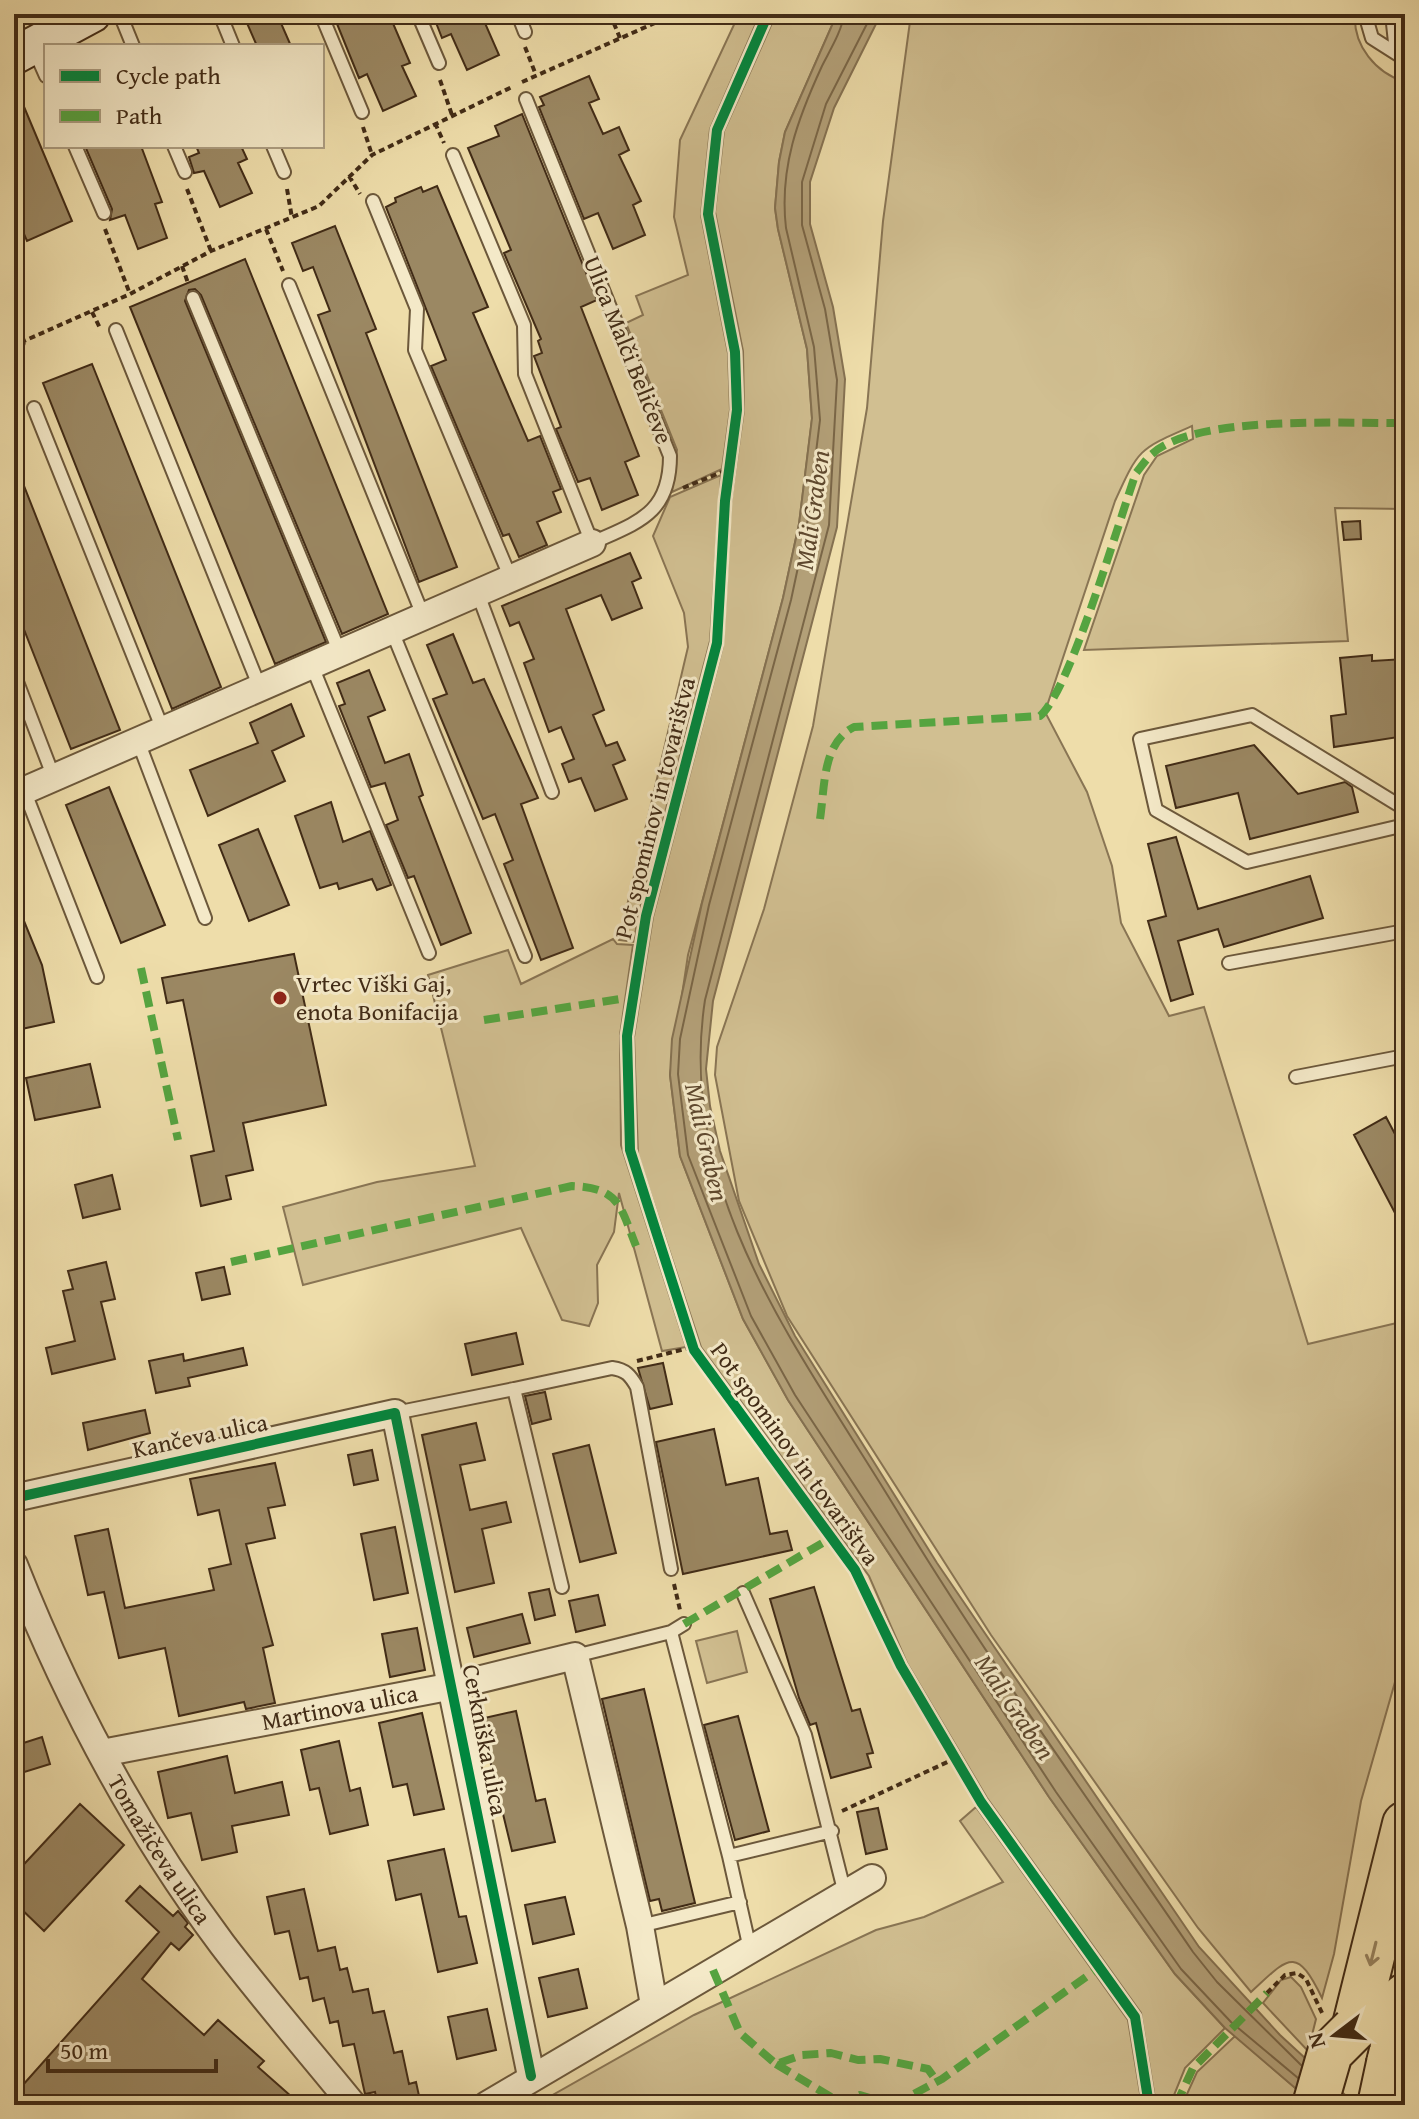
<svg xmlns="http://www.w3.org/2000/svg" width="1419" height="2119" viewBox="0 0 1419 2119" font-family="'Gentium Book Plus',serif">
<rect width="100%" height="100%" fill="#eda"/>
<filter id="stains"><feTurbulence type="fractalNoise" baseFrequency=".0025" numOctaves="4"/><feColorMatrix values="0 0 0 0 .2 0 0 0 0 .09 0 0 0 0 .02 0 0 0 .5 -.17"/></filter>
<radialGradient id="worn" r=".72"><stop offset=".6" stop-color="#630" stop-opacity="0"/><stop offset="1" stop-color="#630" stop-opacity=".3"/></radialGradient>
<path fill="#d1bf91" stroke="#897554" stroke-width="2" d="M739,14H760L710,129L701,215L728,353L730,410L722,469L672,492L677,450L626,323L643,315L636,296L688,275L674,217L680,140Z
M776,14H837L785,132L779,162L775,208L778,229L807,349L812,419L799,524L783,598L688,955L670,1075L680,1156L743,1319L788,1400L1049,1797L1175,1974L1225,2028L1185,2068L1170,2105H1156L1141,2013L987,1798L907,1663L869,1576L701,1347L638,1155L634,1037L653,917L723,646L731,503L744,410L743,351L715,212L724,131Z
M911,14H1355C1353,46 1376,73 1405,82V509L1335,508L1348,641L1084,650L1144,475L1157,456L1193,439L1192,426C1139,449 1139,448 1115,501L1045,712L1087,792L1112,866L1121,923L1169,1016L1204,1007L1308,1344L1405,1321V1647L1361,1801L1334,1954L1322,1998C1296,1944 1288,1958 1251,1992L1198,1928L991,1635L787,1316L739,1201L715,1075L717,1047L764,909L813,726L867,408L883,221Z
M721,475L710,641L638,916L634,942L619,940L688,647L684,613L653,536L670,497Z
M613,939L617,944L633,945L620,1035L621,1145L686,1347L662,1351L619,1193L614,1232L597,1265L598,1303L589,1326L562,1320L521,1228L303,1285L283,1207L377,1182L475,1166L428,975L508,950L521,984Z
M737,1631L747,1672L707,1683L696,1641Z
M976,1807L1128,2020L1142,2105H535L694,2015L876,1930L924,1917L1003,1882L960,1821Z
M1291,1977L1301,1987L1316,2019L1308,2051L1263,2003L1281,1980Z
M1235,2036L1306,2097L1303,2105H1182L1197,2072Z"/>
<path fill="#b3a078" stroke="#857151" stroke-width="2" d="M837,14H881L834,108L810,182V224L833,307L845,379L837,527L713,1001L706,1069L710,1106L720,1151L759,1264L795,1336L937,1563L1199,1947L1280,2035L1356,2105H1315L1225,2028L1175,1974L1049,1797L788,1400L743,1319L680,1156L670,1075L672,1039L702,903L783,598L799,524L812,418L807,349L778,229L775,208L779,162L785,132Z"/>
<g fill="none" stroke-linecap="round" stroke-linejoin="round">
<path stroke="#7a6647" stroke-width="2" d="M844,14C842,31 830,50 822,66C798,118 779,168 786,228L814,347L820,420L807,525L791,600L709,905L680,1039L678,1074L688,1155L751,1316L795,1395L1056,1792L1181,1969L1231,2022L1298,2078
M872,14L826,104L802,182V225L825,309L837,380L829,525L705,1000C675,1195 801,1352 896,1509C988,1661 1093,1805 1193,1952L1217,1982L1301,2065"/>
</g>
<path fill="#9b8863" stroke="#412b16" stroke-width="2" d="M243,14H277L291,46H257Z
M333,14H389L410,63L402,66L416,96L383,111L367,74L359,78Z
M449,14H481L499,55L467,70L451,34L442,38L435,20Z
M589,76L599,99L589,103L603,134L619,127L629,150L619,155L641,201L633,205L645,235L613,249L598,213L584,219L539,107L544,105L540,97Z
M14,83L72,221L27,241L14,211Z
M522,114L597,300L581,307L639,456L625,462L638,495L602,510L590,478L578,482L556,429L561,427L534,356L542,353L538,341L541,339L504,253L511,250L468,148L499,136L495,126Z
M85,146H141L162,202L155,204L167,238L138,249L125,215L110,220L112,209Z
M196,146H241L247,159L238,163L252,193L220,207L204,171L194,173L189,157L199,153Z
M437,186L488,307L473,313L528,441L540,436L561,489L553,492L561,512L537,522L547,545L519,557L509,534L503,536L431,366L446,360L386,207L396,202L395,198L421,187L423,192Z
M335,226L376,329L366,333L457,567L419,582L318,315L330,311L313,267L303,271L292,243Z
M245,259L388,614L342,634L201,295L195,289L189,290L185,301L326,642L275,664L130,307Z
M92,364L221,687L172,709L43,383Z
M15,463L120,730L71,749L14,604Z
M1360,521L1361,539L1344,540L1342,522Z
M630,553L641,578L632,582L642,608L612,620L601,595L566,609L604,710L593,715L606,746L617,742L625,760L613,765L627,799L595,811L581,778L569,782L562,764L574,759L561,727L549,732L524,663L534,659L519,622L510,626L502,606Z
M453,634L473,683L484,679L538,798L521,804L573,948L541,960L504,864L513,860L495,814L483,819L433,699L447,694L427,645Z
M1372,655V661L1405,659V736L1334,747L1331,716L1346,714L1340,658Z
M369,670L385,710L368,717L385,763L409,754L423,795L419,797L471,933L441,945L414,876L408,878L386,825L398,820L385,783L371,787L339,706L345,704L337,683Z
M291,704L304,736L272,751L285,781L208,816L190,770L258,743L250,723Z
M1254,745L1298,794L1345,782L1352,787L1358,812L1250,839L1238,793L1176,808L1166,766Z
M109,787L165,925L121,943L66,805Z
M331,802L343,842L370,831L391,885L377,890L372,879L339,889L337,883L320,888L295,816Z
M258,829L289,905L249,921L219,845Z
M1176,837L1198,909L1310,876L1323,918L1224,947L1218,929L1178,941L1193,994L1171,1001L1148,921L1166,916L1148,844Z
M15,899L42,965L54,1022L17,1030L14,1016Z
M294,954L326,1105L243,1123L253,1170L226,1176L231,1199L201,1206L191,1156L214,1151L183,1000L167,1003L162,978Z
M90,1064L100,1107L35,1120L26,1078Z
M1386,1117L1405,1153V1232L1354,1135Z
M112,1175L120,1209L83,1218L75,1185Z
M106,1262L115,1299L101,1302L115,1359L52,1374L46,1348L75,1341L63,1291L73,1289L68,1271Z
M224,1267L230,1294L202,1300L196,1273Z
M516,1333L523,1364L472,1375L465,1344Z
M243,1348L247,1365L188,1378L190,1386L156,1393L149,1361L183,1354L184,1361Z
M663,1363L672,1404L650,1409L638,1368Z
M545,1392L551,1419L532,1424L525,1396Z
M145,1410L150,1433L88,1450L83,1423Z
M476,1423L485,1460L460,1465L470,1510L506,1502L511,1522L482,1529L494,1583L455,1592L422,1435Z
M714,1429L726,1485L758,1478L770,1534L787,1531L792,1550L683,1574L656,1442Z
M589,1445L616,1553L580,1562L553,1454Z
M372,1450L378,1480L354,1485L348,1455Z
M275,1463L285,1505L268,1508L275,1538L246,1544L273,1645L263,1648L275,1703L246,1709L244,1702L179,1716L165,1648L119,1658L104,1592L88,1595L75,1536L108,1529L125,1608L214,1590L209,1569L231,1564L219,1510L198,1515L190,1479Z
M395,1527L408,1593L374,1600L361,1534Z
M814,1587L852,1711L860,1709L873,1753L867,1754L871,1767L831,1778L816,1723L810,1725L799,1698L770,1599Z
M549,1589L555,1615L535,1620L529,1593Z
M598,1595L605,1625L576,1632L569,1601Z
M522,1614L530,1643L474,1657L467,1628Z
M417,1628L425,1670L390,1677L382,1634Z
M644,1689L695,1903L662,1911L659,1899L650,1901L602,1699Z
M516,1711L536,1801L545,1799L555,1842L512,1851L480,1719Z
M422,1713L444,1809L414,1815L407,1784L393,1787L379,1723Z
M738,1716L769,1831L735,1840L704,1725Z
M42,1737L50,1764L18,1774L14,1771V1746Z
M339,1741L350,1791L360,1788L368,1825L330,1834L319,1788L310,1790L301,1750Z
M227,1756L235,1793L282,1782L289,1815L232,1826L237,1852L202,1860L191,1813L168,1818L158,1772Z
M80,1804L124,1845L44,1931L14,1902V1875Z
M878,1808L887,1849L866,1854L857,1812Z
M444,1849L459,1917L466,1916L477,1963L438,1972L421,1894L396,1900L388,1861Z
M140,1886L173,1916L178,1911L188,1923L185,1927L193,1935L179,1950L171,1943L142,1979L204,2035L218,2020L264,2061L258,2067L301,2105H14V2095L159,1932L126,1901Z
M304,1889L318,1951L335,1947L340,1970L347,1968L353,1992L368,1989L373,2013L384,2011L394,2053L402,2051L409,2084L416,2082L421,2105H378L375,2092L365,2094L354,2044L343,2046L338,2021L330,2023L324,1998L313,2001L308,1977L300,1979L289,1931L275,1934L267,1897Z
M565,1897L574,1934L533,1944L525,1905Z
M578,1969L587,2008L548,2017L539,1978Z
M487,2009L496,2050L457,2059L448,2017Z"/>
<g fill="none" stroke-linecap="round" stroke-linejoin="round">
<defs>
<path id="lane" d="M120,14L133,46
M220,14L233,46
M321,14L362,112
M418,14L439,63
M518,14L525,32
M1365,14L1372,38L1405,59
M1392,14L1396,52
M34,49L46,76
M75,146L104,213
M174,146L185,172
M273,146L284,172
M453,155L524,325L525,374L592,543C638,522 670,514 670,456L526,99
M373,201L417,309L415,350L511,579
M289,285L424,618
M193,298L340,653
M116,330L260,688
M34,408L163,730
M478,594L552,792
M392,631L525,956
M312,666L429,953
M14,674L54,778
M138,741L205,918
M24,790L97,977
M1405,809L1252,715L1140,739L1156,810L1247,862L1405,825
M1229,963L1405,931
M1296,1077L1405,1056
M514,1389L612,1368C626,1370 630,1375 637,1387L671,1569
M395,1413L514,1389L562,1587
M743,1593L805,1735L845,1894
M671,1632L729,1856L750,1949
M575,1656L671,1632L684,1624
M729,1856L832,1831
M640,1926L740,1902"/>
<g id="street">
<path d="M14,795L592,543"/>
<path d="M14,1498L395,1413L531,2076"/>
<path id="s1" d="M14,1565C67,1699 136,1829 222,1944C264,1999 309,2051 353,2105"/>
<path id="s2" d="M102,1753L453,1686L575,1656L640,1926L654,2005"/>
<path d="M487,2105L872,1878"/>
</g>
<path id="secondary" d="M14,56L92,14"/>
<path id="highway" d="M1354,2029L1405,1824
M1389,2063L1405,1996"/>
</defs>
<use href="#lane" stroke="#6c583b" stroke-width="16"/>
<use href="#street" stroke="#6c583b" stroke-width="30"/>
<use href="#secondary" stroke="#412b16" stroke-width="40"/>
<use href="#highway" stroke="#412b16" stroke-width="48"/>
<path stroke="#412b16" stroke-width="4" stroke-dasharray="6 4" stroke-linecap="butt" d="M610,14L620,38
M768,14L717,130L708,214L735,352L737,410L725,501L717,643L646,916L627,1036L630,1150L694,1350L855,1570L901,1666L981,1802L1135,2017L1149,2105
M525,47L536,75
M440,80L452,115
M522,82L675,14
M435,123L444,143
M363,127L372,155
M349,176L360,194
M187,189L211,251
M287,189L292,218
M105,229L130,294
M266,229L283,271
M182,266L188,283
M92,312L100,328
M14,326L24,341
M14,394L24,341L130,294L211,251L319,206L372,155L514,86
M683,488L729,469
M637,1361L693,1347
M674,1584L680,1610
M842,1811L956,1758
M1267,1993L1285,1975L1297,1973L1306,1979L1323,2015"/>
<use href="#lane" stroke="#f4e9c8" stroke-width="12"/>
<use href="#street" stroke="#f4e9c8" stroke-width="26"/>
<use href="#secondary" stroke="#f4e9c8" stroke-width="36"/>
<use href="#highway" stroke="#eda" stroke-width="44"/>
<defs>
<path id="highway-bridge" d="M1315,2105L1330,2053L1354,2029
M1380,2105L1389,2063"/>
</defs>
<use href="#highway-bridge" stroke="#412b16" stroke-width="48" stroke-linecap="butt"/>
<use href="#highway-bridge" stroke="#eda" stroke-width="44"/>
<path stroke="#55a440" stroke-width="8" stroke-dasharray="16 8" stroke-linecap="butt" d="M820,819C825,787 822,743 854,727L1040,716C1070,691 1119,520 1136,473C1141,467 1146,459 1152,454C1196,414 1345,424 1405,423
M141,968L178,1140
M484,1020L633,997
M231,1262L572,1186C620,1188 620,1206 636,1246
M684,1624L831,1538
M713,1970L740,2033L776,2064L802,2055L831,2053L858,2060L880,2059L928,2069L936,2080
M776,2064L841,2103L860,2095L893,2105
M893,2105L942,2079L1100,1967
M1176,2105L1193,2068L1267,1993"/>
<defs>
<path id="cycleway" d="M768,14L717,130L708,214L735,352L737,410L725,501L717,643L646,916L627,1036L630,1150L694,1350L855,1570L901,1666L981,1802L1135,2017L1149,2105
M14,1498L395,1413L531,2076"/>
</defs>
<use href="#cycleway" stroke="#f4e9c8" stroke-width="15"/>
<use href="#cycleway" stroke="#00873e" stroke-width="10"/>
</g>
<defs><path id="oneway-shaft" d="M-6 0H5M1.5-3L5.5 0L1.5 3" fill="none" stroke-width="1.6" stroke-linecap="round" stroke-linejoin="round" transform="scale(2)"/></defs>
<use stroke="#988460" href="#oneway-shaft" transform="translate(1373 1954) rotate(104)"/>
<circle fill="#8f2418" stroke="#f4e9c8" stroke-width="3" cx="280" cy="998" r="8"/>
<g text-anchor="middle" stroke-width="6" stroke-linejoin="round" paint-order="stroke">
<g font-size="24" fill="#412b16" stroke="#f4e9c8">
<text transform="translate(628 350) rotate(68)" y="8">Ulica Malči Beličeve</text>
<text transform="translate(655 808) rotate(-76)" y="8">Pot spominov in tovarištva</text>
<text transform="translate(200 1436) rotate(-12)" y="8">Kančeva ulica</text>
<text transform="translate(795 1454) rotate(54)" y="8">Pot spominov in tovarištva</text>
<text dy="8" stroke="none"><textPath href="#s2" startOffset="242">Martinova ulica</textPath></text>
<text transform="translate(485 1740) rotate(79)" y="8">Cerkniška ulica</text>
<text dy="8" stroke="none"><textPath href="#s1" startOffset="320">Tomažičeva ulica</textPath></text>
</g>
<g font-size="24" fill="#412b16" stroke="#f4e9c8" text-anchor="start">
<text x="296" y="992">Vrtec Viški Gaj,<tspan x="296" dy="28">enota Bonifacija</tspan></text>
</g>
<g font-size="26" font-style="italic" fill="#5e482e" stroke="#f4e9c8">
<text transform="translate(812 510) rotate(-82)" y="9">Mali Graben</text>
<text transform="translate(707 1142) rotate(77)" y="9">Mali Graben</text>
<text transform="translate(1015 1707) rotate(56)" y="9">Mali Graben</text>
</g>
</g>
<rect width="1419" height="2119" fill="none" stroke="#eda" stroke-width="48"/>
<rect x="16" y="16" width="1387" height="2087" fill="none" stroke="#412b16" stroke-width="4"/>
<rect x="24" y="24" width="1371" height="2071" fill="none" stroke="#412b16" stroke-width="2"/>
<rect x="44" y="44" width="280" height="104" fill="#f4e9c8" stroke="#ac9d81" stroke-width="2"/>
<rect x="60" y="70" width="40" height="12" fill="#00873e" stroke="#ac9d81" stroke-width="2"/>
<text x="116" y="84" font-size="24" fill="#412b16">Cycle path</text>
<rect x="60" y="110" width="40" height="12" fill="#55a440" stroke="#ac9d81" stroke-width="2"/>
<text x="116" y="124" font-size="24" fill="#412b16">Path</text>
<g transform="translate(1335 2035) rotate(254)" stroke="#f4e9c8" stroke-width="6" paint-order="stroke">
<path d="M0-6L14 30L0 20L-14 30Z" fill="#412b16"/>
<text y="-12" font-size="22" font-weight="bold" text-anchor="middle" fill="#412b16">N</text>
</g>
<path d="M48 2059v12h168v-12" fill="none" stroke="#412b16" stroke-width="4"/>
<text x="60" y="2059" font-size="24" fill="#412b16" stroke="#f4e9c8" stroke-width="6" paint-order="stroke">50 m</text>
<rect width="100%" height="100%" filter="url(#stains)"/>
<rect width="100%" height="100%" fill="url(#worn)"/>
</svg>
